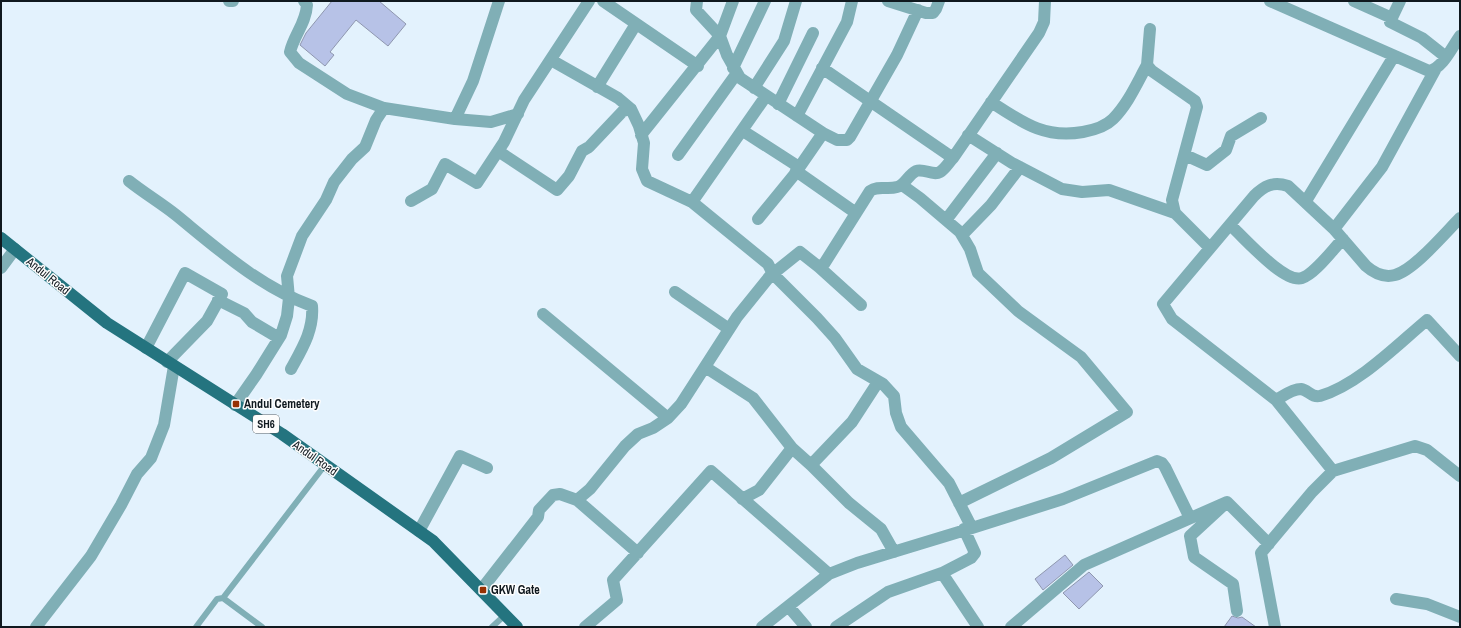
<svg xmlns="http://www.w3.org/2000/svg" width="1461" height="628" viewBox="0 0 1461 628" font-family="'Archivo Narrow',sans-serif">
<rect width="100%" height="100%" fill="#e3f2fd"/>
<path fill="#b7c2e7" stroke="#8f97af" d="M332,1H379L406,24L388,46L356,20L330,52L334,55L325,66L300,45L306,33Z
M1065,555L1073,565L1043,590L1035,579Z
M1089,572L1103,586L1079,609L1063,593Z
M1232,616L1238,618L1242,617L1256,627H1224Z"/>
<g fill="none" stroke-linecap="round" stroke-linejoin="round">
<path stroke="#80afb6" stroke-width="6" d="M223,598L262,627
M196,627L217,599L223,598L325,465
M492,627L505,615"/>
<path stroke="#80afb6" stroke-width="12" d="M229,1H233
M304,1L307,5C306,23 294,35 290,52L299,63L347,94L384,108L455,119
M499,1L473,81L455,119L491,122L518,114
M603,1L698,66
M733,1L720,36L727,55L740,78L823,133L837,140H847L850,137L897,55L918,10
M888,1L926,13H933L936,9L939,1
M1270,1L1429,71C1443,68 1452,47 1460,36
M1354,1L1392,18
M1400,1L1390,22L1422,38L1446,57
M1150,29L1147,65L1152,71L1195,101L1197,107L1172,200L1175,213L1210,248
M551,60L618,98L631,109L639,126L644,143L642,169L647,181L692,202L768,264L773,274L817,318L835,338L857,369L883,384L894,396L896,413L901,427L949,483L972,528L857,563L829,574
M733,68L765,1
M822,68L953,158
M597,87L636,24
M754,88L784,41L796,1
M991,102C1022,122 1044,139 1083,132C1094,130 1105,127 1113,119C1128,104 1137,83 1147,65
M778,104L813,33
M797,116L847,22L852,1
M743,131L799,167
M641,135L720,36L696,10L697,1
M968,135L1012,163L1062,189L1082,192L1109,190L1175,213
M498,151L557,190L569,176L582,151L589,147L623,111L631,109
M678,155L737,73
M1185,155L1207,165L1226,150L1231,136L1261,118
M796,171L856,213
M129,181C144,193 161,203 176,215C219,250 260,287 312,306C314,330 302,349 291,369
M902,185L920,198L960,232L970,249L978,273L1018,311L1081,357L1127,412L1051,458L959,503
M411,201L432,189L445,164L477,183L504,142L524,100L589,1
M1306,201L1394,56
M692,202L766,96
M758,219L794,175L823,133
M946,220L997,153
M1230,225C1244,237 1284,284 1302,278C1315,274 1333,249 1343,239
M1334,229L1382,167L1435,70
M962,235L991,205L1020,167
M819,267L861,305
M1,268L15,249
M675,292L729,329
M218,300L244,313L252,322L279,338
M543,314L668,418
M146,348L185,273L222,294L207,321L167,362
M705,367L753,398L792,448
M878,382L852,422L811,465L849,503L881,529L894,552
M1276,400C1283,396 1292,389 1301,389C1308,390 1312,398 1320,396C1358,385 1397,345 1427,320L1460,356
M235,405L256,375L281,335L287,316L289,298L287,276L302,236L326,200L334,182L352,159L365,147L376,120L384,108
M1333,471L1415,446L1427,450L1460,476
M742,499L759,490L792,448L811,465
M577,500L638,553
M972,528L1063,499L1157,461L1162,463L1165,467L1190,518
M964,529L975,553L971,558L942,573L978,627
M419,531L460,456L487,468
M481,590L538,517L539,510L553,495L560,494L577,500L590,489L625,446L638,434L653,428L668,418L681,404L737,317L770,276L800,252L819,267L824,264L870,191C878,185 887,190 897,187C905,185 908,175 916,171C924,168 933,176 940,172C945,169 949,162 953,158L1039,33L1044,22L1045,1
M1396,599L1427,604L1460,617
M789,607L806,627
M1237,611L1233,584L1194,557L1190,536L1227,502L1269,544
M36,627L91,556L121,505L137,474L151,458L164,425L174,366
M585,627L617,600L613,580L711,471L829,574L762,627
M836,627L888,592L942,573
M1011,627L1084,565L1227,502
M1275,627L1261,553L1312,492L1333,471L1276,400L1172,319L1163,304L1254,196C1264,186 1273,181 1288,186L1334,229L1366,266C1374,273 1384,278 1395,275C1414,270 1445,233 1460,218"/>
<path stroke="#24747f" stroke-width="12" d="M1,238L107,323L282,434L433,541L517,627"/>
</g>
<g fill="#963103" stroke="#fdfdfd" stroke-width="1.5">
<rect x="232" y="400" width="8" height="8" rx="2"/>
<rect x="479" y="586" width="8" height="8" rx="2"/>
</g>
<g text-anchor="middle" stroke-width="3" stroke-linejoin="round" paint-order="stroke">
<rect fill="#fdfdfd" stroke="#575d62" stroke-width="1" x="253" y="415" width="26" height="18" rx="3"/>
<g font-size="11" font-weight="bold" fill="#10191f">
<text x="266" y="428">SH6</text>
</g>
<g font-size="12" fill="#10191f" stroke="#fdfdfd">
<text transform="translate(48 276) rotate(39)" y="4">Andul Road</text>
<text transform="translate(315 458) rotate(35)" y="4">Andul Road</text>
</g>
<g font-size="12" font-weight="bold" fill="#10191f" stroke="#fdfdfd" text-anchor="start">
<text x="244" y="408">Andul Cemetery</text>
<text x="491" y="594">GKW Gate</text>
</g>
</g>
<rect width="1461" height="628" fill="none" stroke="#10191f" stroke-width="4"/>
</svg>
